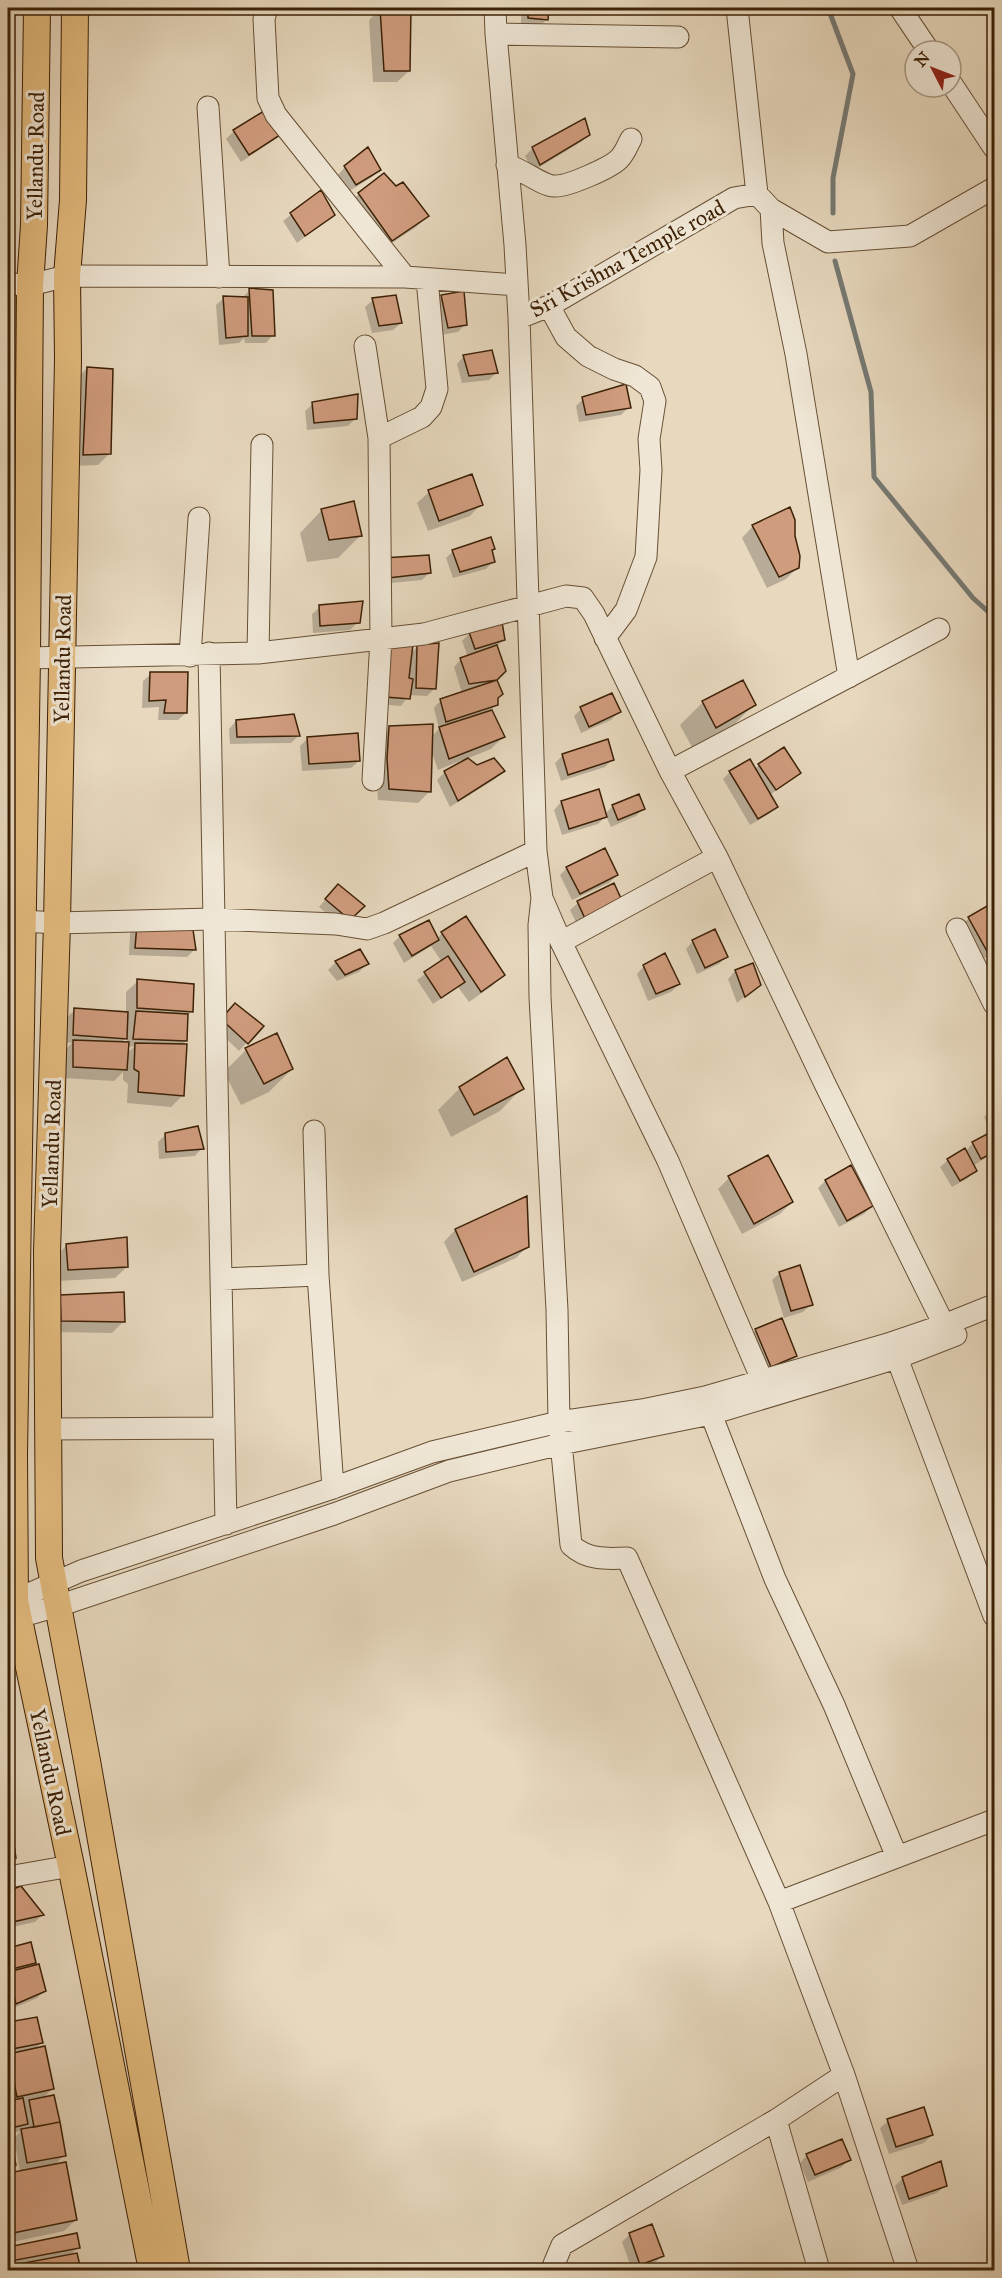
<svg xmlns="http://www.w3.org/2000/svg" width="1002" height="2278" viewBox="0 0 1002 2278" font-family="'IM FELL Great Primer',serif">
<rect width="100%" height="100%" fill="#e7d8be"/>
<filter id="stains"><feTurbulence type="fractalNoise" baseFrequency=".00333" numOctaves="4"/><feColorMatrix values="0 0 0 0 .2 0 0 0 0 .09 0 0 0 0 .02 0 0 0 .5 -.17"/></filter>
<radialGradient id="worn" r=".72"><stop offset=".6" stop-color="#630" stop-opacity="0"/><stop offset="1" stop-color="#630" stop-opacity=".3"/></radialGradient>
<path fill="#0003" fill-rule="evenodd" d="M381,8L409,71L397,82H373L369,20Z
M521,8H547L546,20L539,27L521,25Z
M264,113L278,135L271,142L241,162L226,139L234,131Z
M589,135L581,142L533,171L525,156L533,148Z
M345,167L379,170L372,177L348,192L338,175Z
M320,192L333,215L297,243L283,221Z
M359,194L427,216L416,227L380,251L347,205Z
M250,290L273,335L266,343H245L244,338L239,343L219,345L216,305L224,298H242Z
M442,296L465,324L458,332L441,335L435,304Z
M373,300L401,323L393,330L372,333L365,307Z
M464,356L497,372L489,380L462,383L457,364Z
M87,368L110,453L98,465L72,466L76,380Z
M583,399L628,408L621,415L579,422L576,406Z
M313,404L355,419L348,426L307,430L305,411Z
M429,492L481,504L470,516L428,531L417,503Z
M322,510L361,535L338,558L307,562L300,533Z
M753,526L798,567L786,579L767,588L742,538Z
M453,551H491L494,561L486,569L453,578L446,558Z
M377,566L429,573L422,580L381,584Z
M994,593V612L986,602Z
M320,607L358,622L350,630L313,633L312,614Z
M470,633L504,639L496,647L495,680L501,694L496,698L497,704L490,711L503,737L491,749L466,759L476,767L503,771L495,779L450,807L437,780L445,772L463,762L462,760L438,770L431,750L430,791L418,803L378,800L376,771L378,739L390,728L431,737L439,729L434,708L441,700L462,693L454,667L461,659L468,657L462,641Z
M418,646L434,689L427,696L409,695L401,706L379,704L410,654Z
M151,674L186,713L178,720H158L159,707L142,708L143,681Z
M703,702L754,704L732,727L693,749L680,725Z
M581,709L619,712L611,720L581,733L574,716Z
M236,721L298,736L291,743L230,744L229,729Z
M307,739L359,761L351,768L302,771L300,746Z
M607,741L612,760L605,767L561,781L555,763L562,756Z
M759,765L799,773L770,795L776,807L769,814L750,825L723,779L730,772L755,769Z
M561,802L605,814L613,806L643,809L636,816L611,827L606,816L598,824L562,835L554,810Z
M567,868L617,875L609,883L572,900L560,875Z
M331,893L363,906L341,926L319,907Z
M578,903L615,913L580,930L570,910Z
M994,904V953L976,963L958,929L969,918Z
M137,925L194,950L187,957L129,955L130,933Z
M442,933L503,975L492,986L469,1002L458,987L433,1004L417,980L442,962L431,946L404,963L393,943L400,936L437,939Z
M693,941L726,957L719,964L697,974L686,949Z
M359,951L367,964L359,972L337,981L328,970L336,962Z
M752,965L760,984L737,1003L728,979L735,971Z
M644,966L679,984L671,992L648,1001L637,974Z
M138,981L191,1012L186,1017V1041L181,1046L183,1095L171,1107L127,1103L128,1084L123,1080V1072L114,1081L62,1078V1053L72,1043L66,1042L67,1017L75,1010L126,1013V992ZM127,1037V1044L121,1043ZM127,1046L134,1047L127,1053Z
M236,1005L262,1026L239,1051L214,1027Z
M246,1050L292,1069L269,1092L241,1105L224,1072Z
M460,1088H522L500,1111L451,1137L438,1110Z
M994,1108V1139L984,1117Z
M165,1135L202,1148L195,1156L159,1159L158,1142Z
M988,1135L994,1147V1152L973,1166L975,1170L968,1178L952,1187L940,1167L948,1160L965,1152L973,1143Z
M729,1178L792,1202L780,1214L742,1234L718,1189Z
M825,1181L872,1206L864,1214L839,1227L818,1188Z
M525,1198L528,1246L516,1258L462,1282L444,1242L455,1230Z
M67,1245L127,1267L115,1278L57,1281L55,1257Z
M780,1273L811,1304L803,1312L784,1318L772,1280Z
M61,1296L124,1321L112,1333L50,1332L49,1308Z
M756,1330L796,1355L788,1363L763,1373L748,1338Z
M9,1817L15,1857L8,1864V1818Z
M21,1888L42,1915L35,1922L8,1928V1892Z
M29,1943L34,1962L29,1968L44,1991L37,1998L9,2010L8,1949Z
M36,2018L41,2043L34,2050L52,2089L42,2099L64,2155L54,2166L76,2220L64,2231L8,2243V2175L20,2172L14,2138L21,2131L8,2134V2024Z
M888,2121L932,2135L924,2143L889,2154L880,2128Z
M8,2139H9L14,2164L8,2170Z
M807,2155L849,2159L842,2167L808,2182L800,2163Z
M903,2178L945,2186L937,2193L902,2205L895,2186Z
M651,2226L662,2255L655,2263L632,2270L622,2242L629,2235Z
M78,2247L70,2256L76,2254L79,2270H8L9,2248Z
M985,2266L987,2270H971Z"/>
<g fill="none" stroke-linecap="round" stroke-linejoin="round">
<path stroke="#767a74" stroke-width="5" d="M828,8L853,74L833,178V213
M835,261L871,392L874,477L973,598L994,617"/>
</g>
<path fill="#d09c7e" stroke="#3c2106" stroke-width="1.5" d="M380,8H411L410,71H384Z
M528,8H549L548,20L528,18Z
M264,111L280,135L249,155L233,130Z
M585,118L590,135L540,165L532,147Z
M368,147L381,170L356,185L344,166Z
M384,173L396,186L403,182L429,216L392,241L358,193Z
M321,190L335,215L305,236L290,213Z
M249,288L273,290L275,336H252Z
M464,291L467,325L448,328L441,295Z
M396,295L402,323L379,326L372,298Z
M223,296L248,297V336L226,338Z
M492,350L498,373L469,376L463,355Z
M87,367L113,369L111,454L83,455Z
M626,384L631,408L586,415L582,397Z
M358,394L357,419L314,423L312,402Z
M472,474L483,505L439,521L428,490Z
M354,501L362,536L329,540L321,509Z
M790,507L795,520V536L800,556L799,568L779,577L752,525Z
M491,537L495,549L492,550L495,562L460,572L452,550Z
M429,555L431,573L388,578L383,558Z
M363,601L360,623L320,626L319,605Z
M502,622L505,640L475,649L469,632Z
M390,643L413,644L409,678L413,679L410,699L385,697Z
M439,643L436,689L416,688L417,645Z
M497,645L506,671L497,680L469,684L460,658Z
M150,672H188L187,713H164L166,700L149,701Z
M497,680L503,694L498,698V705L446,722L440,699Z
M743,680L756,705L716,728L702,701Z
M612,693L621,712L589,727L580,707Z
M492,710L505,737L449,759L439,727Z
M294,714L300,736L237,737L236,720Z
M433,724L431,792L389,789L387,759L389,726Z
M358,733L360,761L309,764L307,737Z
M608,739L614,760L568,775L562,754Z
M784,747L801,773L776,790L758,764Z
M468,758L477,765L494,758L505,771L458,801L444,771Z
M750,759L778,807L758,819L729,771Z
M599,789L607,817L569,829L561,801Z
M639,794L645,809L618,820L612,805Z
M605,848L618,875L580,894L566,867Z
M614,883L624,905L587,923L577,901Z
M338,884L365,906L350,920L325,899Z
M994,902V949L988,953L968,917Z
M466,916L505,975L481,992L441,932Z
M429,920L439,940L412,956L399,935Z
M192,923L196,950L135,948L137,924Z
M715,929L728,957L705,968L692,940Z
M360,949L369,964L345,975L335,961Z
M665,953L680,984L656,994L643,965Z
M448,956L465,982L441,998L424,972Z
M753,963L761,985L745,997L735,970Z
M137,979L194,984L193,1012L137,1008Z
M235,1003L264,1026L248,1044L221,1019Z
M74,1008L128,1012L127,1039L73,1035Z
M136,1011L188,1014L187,1041L133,1039Z
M277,1033L293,1069L264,1084L245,1048Z
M73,1040L129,1042L127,1070L73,1067Z
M135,1043L187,1044L184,1096L138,1092L139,1072L134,1069Z
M507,1057L524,1089L474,1115L459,1087Z
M198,1126L204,1149L166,1152L165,1133Z
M989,1133L994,1143V1152L981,1159L972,1142Z
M965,1148L977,1171L960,1181L947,1159Z
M768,1155L793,1202L754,1224L728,1176Z
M851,1165L873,1206L847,1221L825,1180Z
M527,1196L529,1247L474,1272L455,1229Z
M127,1237L128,1267L68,1270L66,1244Z
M800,1265L813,1305L791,1311L779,1272Z
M124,1292L125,1322L61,1321L60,1295Z
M782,1318L797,1356L771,1367L755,1329Z
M8,1816H10L16,1858L8,1859Z
M21,1886L44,1915L8,1923V1891Z
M31,1942L36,1963L8,1970V1948Z
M39,1964L46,1991L16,2004L8,1972Z
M37,2017L43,2043L12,2049L8,2022Z
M45,2046L54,2089L17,2097L8,2054Z
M54,2095L60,2122L34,2127L29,2100Z
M23,2098L28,2124L11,2128L8,2101Z
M924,2107L933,2135L896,2147L887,2119Z
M60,2122L66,2156L27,2163L21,2129Z
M8,2137H10L16,2165L8,2166Z
M842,2139L851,2160L815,2175L806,2154Z
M941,2161L947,2186L909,2199L902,2177Z
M66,2162L77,2220L8,2234V2173Z
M652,2224L664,2256L640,2265L629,2233Z
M77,2233L80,2248L11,2261L8,2247Z
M77,2253L81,2270H8V2266Z"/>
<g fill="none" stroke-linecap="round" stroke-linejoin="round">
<defs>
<path id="minor" d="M267,8L264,19L268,98L276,115L405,277
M495,8L496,34L515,245L519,318L536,851L542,898L561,942L668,1161L763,1382
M737,8L757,194
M900,8L929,51
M496,34L678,37
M951,83L994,148
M208,107L219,277
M507,165C522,169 543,186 554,186C567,187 610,168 619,159C625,153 627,146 631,139
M771,209L773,243L796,354L849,677
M8,284L30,285L67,276L405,277L517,285
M549,306L566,337L588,356L614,369L635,376L650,387L655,401L649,439L651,470L646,557L626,610L605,638
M519,318L549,306L734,198L757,194L771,209L828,242L910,236L994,188
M365,346L379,438L381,639L373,780
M379,438L422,417L431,407L437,389L427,279
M209,653C213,943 221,1234 226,1524
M258,653L262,445
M190,656L199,518
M27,658L258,653L424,634L566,596L583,598L594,614L670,771L717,857L826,1086L944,1325
M670,771L939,629
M542,898L539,925L540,997L557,1310L559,1422L571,1545C587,1560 606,1559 627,1558L779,1902L844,2075L908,2270
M23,921L57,923L212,919L336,924L367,929L384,923L536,851
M957,929L994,1004
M561,942L717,857
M314,1131L318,1275L333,1488
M222,1279L318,1275
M897,1358L994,1616
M711,1414L775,1579L834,1705L897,1857
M48,1429L224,1428
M8,1603L81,1571L333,1488L432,1452L559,1422L642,1410L705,1397L891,1343L944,1325L994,1305
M8,1613L19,1617L58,1606L334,1514L449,1471L561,1444L711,1414L897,1358L956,1335
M8,1877L71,1866
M779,1902L994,1820
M776,2120L819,2270
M555,2270L554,2264L562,2245L776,2120L844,2075"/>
<path id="major" d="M37,8L34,225L30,285L27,658L14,1454L15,1601L71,1866L152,2270
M75,8L73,200L67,276L68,359L57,923L47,1252L49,1558L87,1761L177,2270"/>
</defs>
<use href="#minor" stroke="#674f34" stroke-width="23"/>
<use href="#major" stroke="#3c2106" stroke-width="28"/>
<use href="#minor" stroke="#efe6d5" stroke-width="21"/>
<use href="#major" stroke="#e4bc7f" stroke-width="26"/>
</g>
<g text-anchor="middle" stroke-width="6" stroke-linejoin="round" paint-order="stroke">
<g font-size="22" fill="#3c2106" stroke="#efe6d5">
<text transform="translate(35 156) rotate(-89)" y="8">Yellandu Road</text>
<text transform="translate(627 258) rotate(-29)" y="8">Sri Krishna Temple road</text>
<text transform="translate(62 659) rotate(-89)" y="8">Yellandu Road</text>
<text transform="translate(51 1144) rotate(-88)" y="8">Yellandu Road</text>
<text transform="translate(51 1772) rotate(78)" y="8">Yellandu Road</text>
</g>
</g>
<rect width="1002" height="2278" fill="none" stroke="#e7d8be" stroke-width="30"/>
<rect x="9" y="9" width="984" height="2260" fill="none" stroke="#3c2106" stroke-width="3"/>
<rect x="15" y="15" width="972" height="2248" fill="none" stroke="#3c2106" stroke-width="1.5"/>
<g transform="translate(933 69) rotate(312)"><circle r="28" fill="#efe6d5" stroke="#a79782" stroke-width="1.5"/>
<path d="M0-4.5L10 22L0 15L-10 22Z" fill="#8f2418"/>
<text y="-9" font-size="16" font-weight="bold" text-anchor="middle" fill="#3c2106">N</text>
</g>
<rect width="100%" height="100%" filter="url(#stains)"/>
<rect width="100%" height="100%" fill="url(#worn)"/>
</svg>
